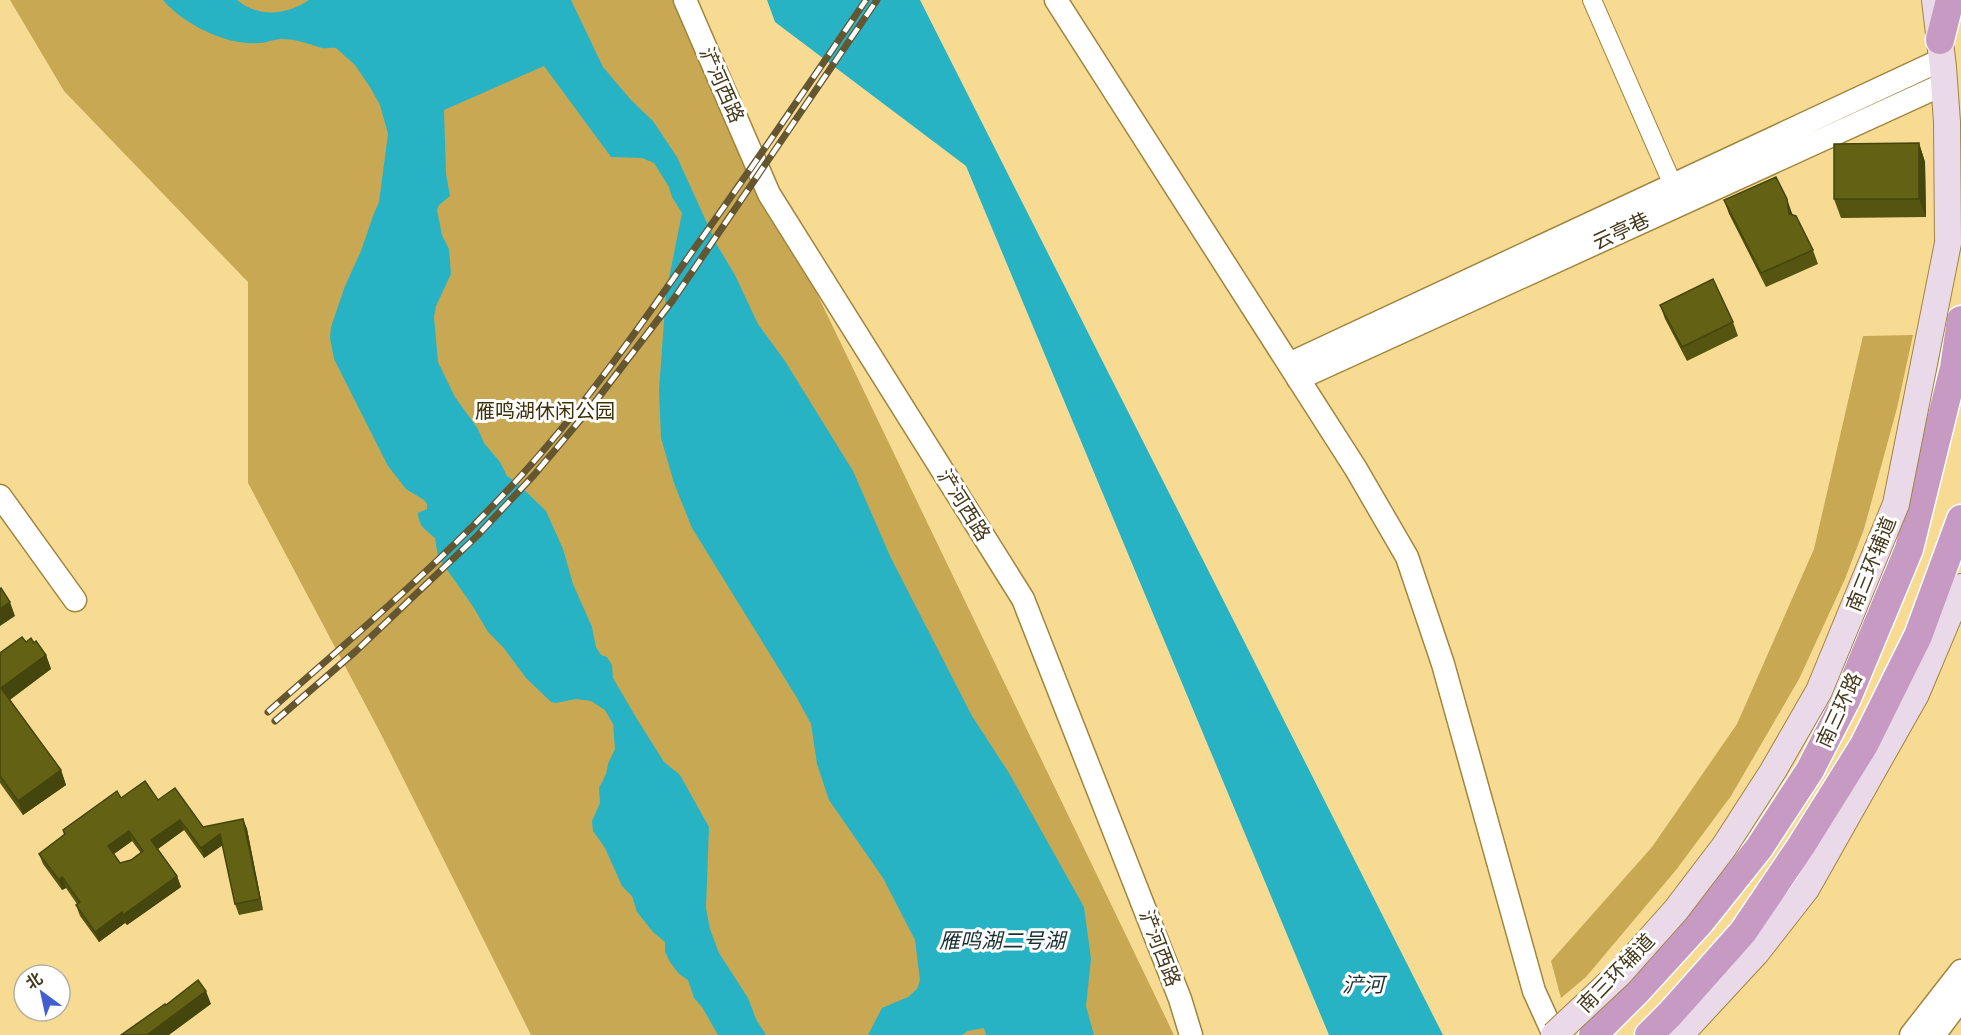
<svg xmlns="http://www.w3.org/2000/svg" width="1961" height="1035" viewBox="0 0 1961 1035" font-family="Helvetica,'Noto Sans SC',sans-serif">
<rect width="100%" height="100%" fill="#f8db93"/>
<path fill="#c8a852" d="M10,0H684L769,194L1174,1035H531L382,736L248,483V282L64,91Z
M1913,335L1897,408L1864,529L1845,579L1799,679L1731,796L1676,870L1586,977L1561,998L1551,961L1652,847L1737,724L1814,549L1863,336Z"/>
<path fill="#28b3c5" d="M163,0H237C259,18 287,15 309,0H571L603,67L631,100L653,121L677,157L717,245L735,275L758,324L785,361L853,471L891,558L972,716L1009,773L1084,907L1091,959L1086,1006L1094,1035H986L984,1028L968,1031L962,1035H868L882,1008L908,997L917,989L920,980L915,940L883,878L829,800L817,764L811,724L797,698L692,528L674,483L661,438L659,390L666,293L682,213L672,197L669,187L654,163L642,158L611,157L544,66L444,110L446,174L450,196L439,205L437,210L442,235L449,249L451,274L436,306L434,317L438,362L455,397L478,429L484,443L500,462L507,476L515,481L546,511L563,549L573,584L592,627L596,647L601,655L607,657L612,665L613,678L637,719L664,762L680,775L709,827L706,908L710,929L719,953L748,998L756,1019L766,1035H718L702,1007L694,998L688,980L679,974L670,962L665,952V942L653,932L637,912L632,896L622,886L605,848L593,831L592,821L600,803L599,788L606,774L608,764L615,749L613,724L605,710L591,701L576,699L556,703L551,702L526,678L503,647L488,632L472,605L438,557L435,538C425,529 419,527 418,513L427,509V504L424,500L406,489L388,466L334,359L330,338L331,327L345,286L361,251L373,216L379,202L388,134L380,105L370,87L355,65L336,48C331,47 327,49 322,48C309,44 296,39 282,39C274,39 266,43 259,43C227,46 183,24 163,0Z
M767,0H920L1443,1035H1329L966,166L775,22Z"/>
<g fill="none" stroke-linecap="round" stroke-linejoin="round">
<defs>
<path id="minor" d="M1592,0L1673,185"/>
<path id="tertiary" d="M685,0L769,194L1023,599L1180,999L1191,1035
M1056,0L1356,469L1407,557L1443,664L1534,991L1554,1035
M1289,364L1943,59
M1298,379L1944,84
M0,496L75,600
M1911,1035L1961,971
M1934,1035L1961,999"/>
<path id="secondary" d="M1935,0L1943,67L1947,122L1948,243
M1680,1035L1756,953L1806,889L1916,694L1961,587"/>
<path id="trunk" d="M1940,40L1950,0
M1593,1035L1637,991L1700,922L1759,848L1810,770L1847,698L1909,549L1954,368L1961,320
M1649,1035L1670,1014L1743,932L1801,846L1864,745L1918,636L1961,519"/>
</defs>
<use href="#minor" stroke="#a0853e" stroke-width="20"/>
<use href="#tertiary" stroke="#a0853e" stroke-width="25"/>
<use href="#secondary" stroke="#a0853e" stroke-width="28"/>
<use href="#trunk" stroke="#fff" stroke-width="31"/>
<use href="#minor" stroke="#fff" stroke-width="18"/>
<use href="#tertiary" stroke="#fff" stroke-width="22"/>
<use href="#secondary" stroke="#ead9e9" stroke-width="26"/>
<use href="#trunk" stroke="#c79ac4" stroke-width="28"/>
<defs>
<path id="rail" d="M268,712C354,636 441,563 519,478C581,410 634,335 687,259C748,174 807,87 866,0
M275,721L356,651L477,536L534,475L592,406L673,300L877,0"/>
</defs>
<use href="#rail" stroke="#655632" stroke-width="7"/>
<use href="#rail" stroke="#fff" stroke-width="4.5" stroke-dasharray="14" stroke-linecap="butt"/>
<defs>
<path id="secondary-bridge" d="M1554,1035L1619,974L1676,910L1724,847L1773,771L1819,691L1896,504L1948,243"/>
</defs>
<use href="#secondary-bridge" stroke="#a0853e" stroke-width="28" stroke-linecap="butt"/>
<use href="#secondary-bridge" stroke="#ead9e9" stroke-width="26"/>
</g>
<path fill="#555411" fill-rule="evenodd" d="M1919,143L1925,162L1926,217L1841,218L1834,199Z
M1724,200L1792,213L1793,215L1813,250L1818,264L1766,287L1729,214Z
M1660,305L1733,322L1738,336L1687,361L1665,319Z
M26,642L34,643L46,655L51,669L10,700L61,770L66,785L23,815L0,783V653Z
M121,798L158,800L203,827L243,819L247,829L263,910L239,915L235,904L223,845L204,858L184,830L158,849L177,876L181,887L127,925L125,923L99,942L80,916L76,905L77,904L66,888L62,890L43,864L39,854L64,835L63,830ZM132,841L141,853L131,860L120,863L114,854Z"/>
<path fill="#45450e" d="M1919,143L1925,162L1926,217L1919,199Z
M1787,199L1792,213L1794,228L1789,214Z
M10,602L15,616L0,626V609Z
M46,655L51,669L6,702L1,688Z
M61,770L66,785L23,815L18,801Z
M243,819L247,829L263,910L260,899Z
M180,820L184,830L155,851L151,840Z
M129,831L132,841L111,856L108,846Z
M220,834L224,844L204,858L201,848Z
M177,876L181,887L127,925L123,915Z
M62,877L66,888L62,890L59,880Z
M122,912L125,923L99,942L95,932Z
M206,991L211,1004L169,1035H147Z"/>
<path fill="#636214" stroke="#45450e" stroke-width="1.5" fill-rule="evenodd" d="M1919,143V199H1834V144Z
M1776,177L1787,199L1789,214L1796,216L1813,250L1761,273L1724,200Z
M1713,279L1733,322L1682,347L1660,305Z
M1,588L10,602L0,609V589Z
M22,637L26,642L31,638L34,643L36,641L46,655L1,688L61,770L18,801L0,776V653Z
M145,781L158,800L175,788L203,827L243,819L260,899L235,904L220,834L201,848L180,820L151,840L177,876L123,915L122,912L95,932L76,905L80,902L62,877L59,880L39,854L65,834L63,830L117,791L121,798ZM129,831L143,851L131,860L120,863L108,846Z
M198,980L206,991L147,1035H121L165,1004L166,1005Z"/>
<g text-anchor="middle" stroke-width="6" stroke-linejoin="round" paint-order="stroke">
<g font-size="20" fill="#463a1d" stroke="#fff">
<text transform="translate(722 85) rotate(66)" y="7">浐河西路</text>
<text transform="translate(1621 231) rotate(-25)" y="7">云亭巷</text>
<text transform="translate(964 505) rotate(58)" y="7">浐河西路</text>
<text transform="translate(1871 564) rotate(-68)" y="7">南三环辅道</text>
<text transform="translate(1839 710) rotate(-65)" y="7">南三环路</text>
<text transform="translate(1160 948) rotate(69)" y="7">浐河西路</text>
<text transform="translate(1616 973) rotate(-46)" y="7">南三环辅道</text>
</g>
<g font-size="20" fill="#3e3009" stroke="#fff">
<text x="545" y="418">雁鸣湖休闲公园</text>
</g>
<g font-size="21" font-style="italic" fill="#193033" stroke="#fff">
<text x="1002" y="948">雁鸣湖二号湖</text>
<text x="1363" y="992">浐河</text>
</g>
</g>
<g transform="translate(42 993) rotate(327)"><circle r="28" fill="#ffffff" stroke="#b5b0a5" stroke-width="1.5"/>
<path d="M0-4.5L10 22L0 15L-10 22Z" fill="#415fd1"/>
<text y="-9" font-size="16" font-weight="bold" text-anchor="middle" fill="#463a1d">北</text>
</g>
</svg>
